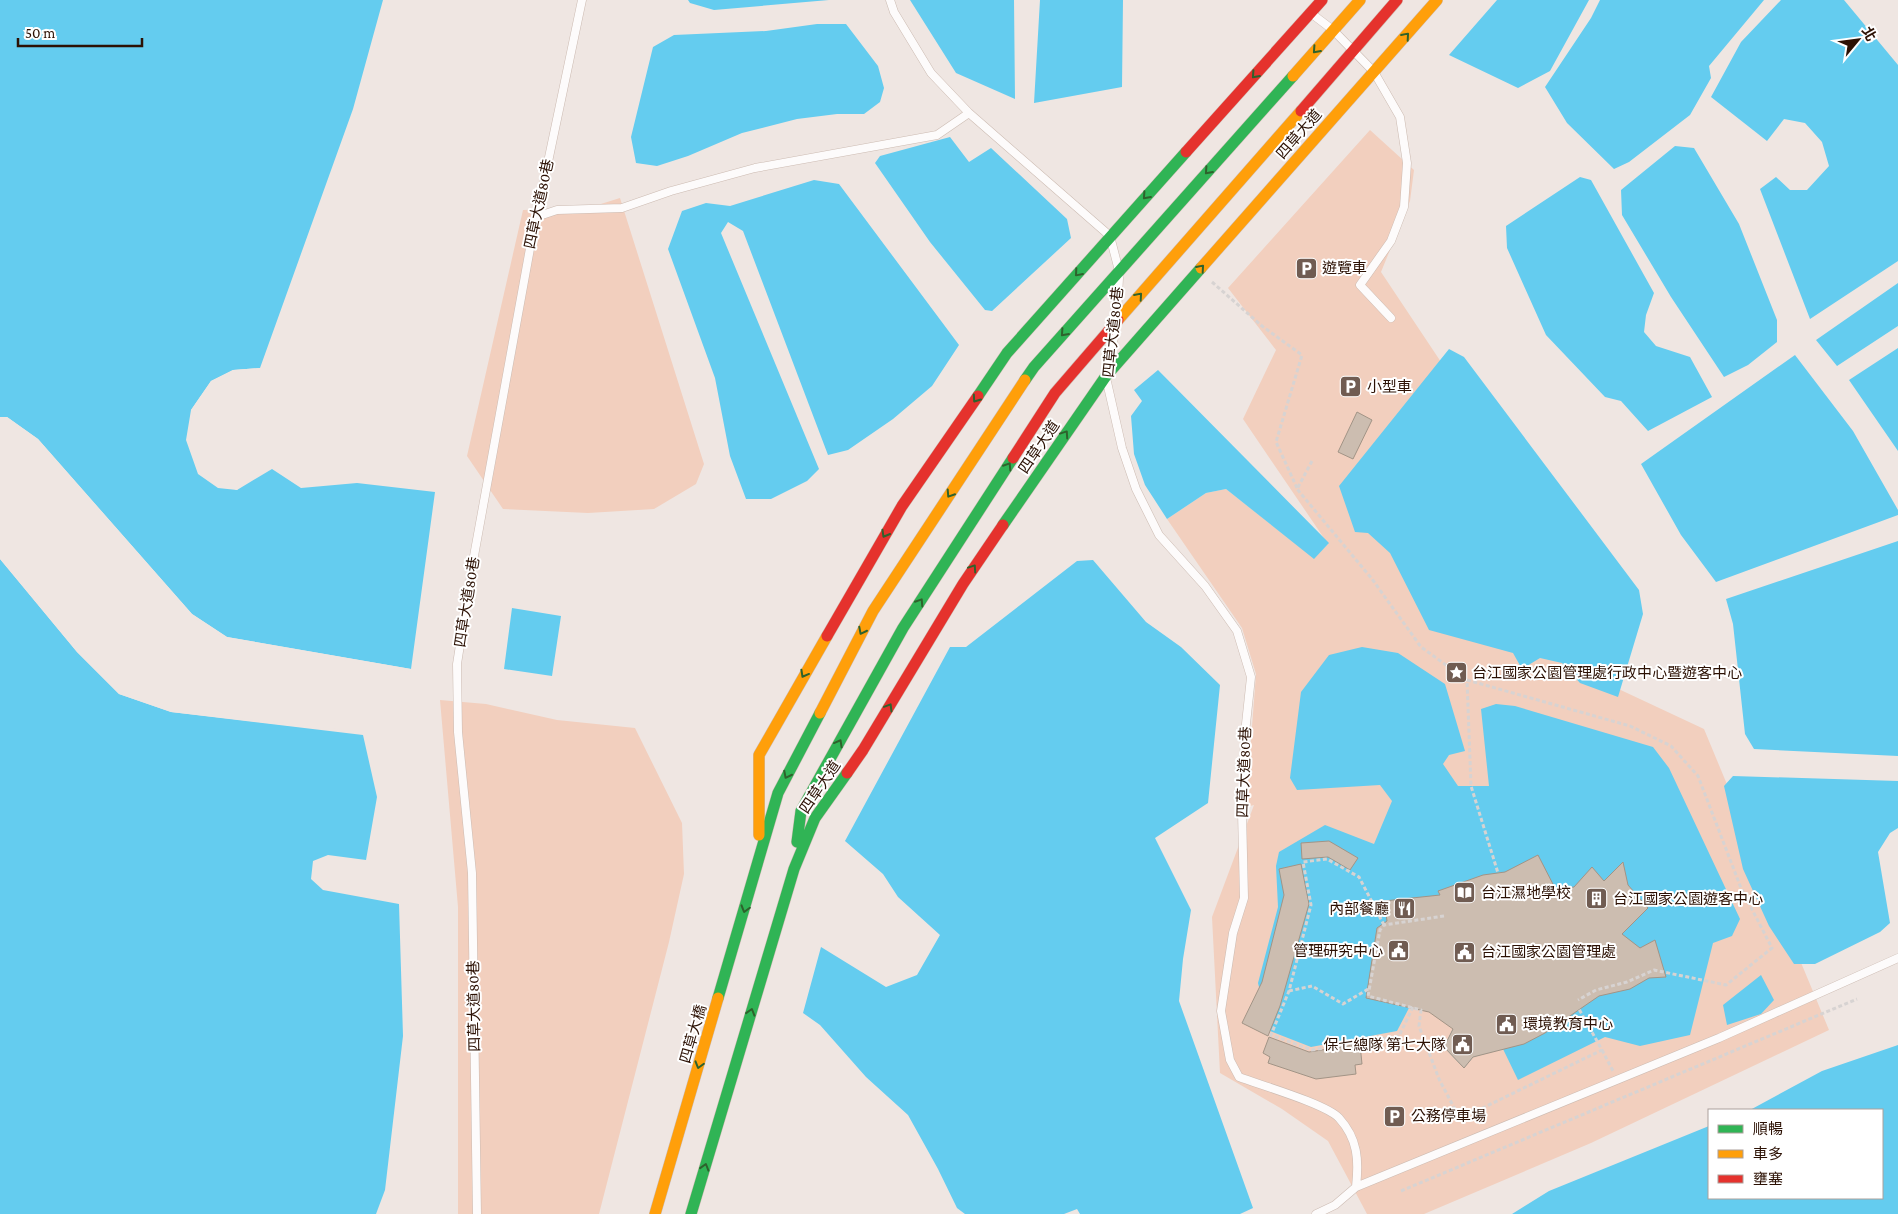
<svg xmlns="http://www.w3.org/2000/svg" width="1898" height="1214" viewBox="0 0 1898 1214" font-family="'Crimson Pro','Noto Sans TC',serif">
<rect width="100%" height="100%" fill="#efe6e2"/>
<path fill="#f2cfbe" d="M1370,130L1414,170L1410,201L1381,272L1547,521L1610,685L1704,729L1829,1030L1591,1143L1424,1214H1367L1328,1141L1282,1109L1220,1073L1212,917L1254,805L1246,807L1256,674L1242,628L1167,519L1206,493L1226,489L1314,558L1328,544L1243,419L1276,350L1228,288Z
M620,198L704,464L696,484L654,509L588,513L503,509L467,456L523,210L588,208Z
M440,700L486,704L557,720L635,728L682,823L684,874L669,942L599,1214H458V907Z"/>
<path fill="#64ccef" d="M0,0H383L353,109L260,368L233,370L211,381L191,410L186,440L198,474L218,488L237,490L253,466L272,469L301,488L357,483L435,492L411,669L227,637L192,614L38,439L7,417H0Z
M688,0H829L714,10L690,3Z
M910,0H1014L1015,99L956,73Z
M1040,0H1123L1122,87L1034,103Z
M1497,0H1589L1550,71L1518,88L1449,55Z
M1600,0H1764L1709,66L1711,78L1690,115L1629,162L1614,169L1567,123L1545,87L1591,18Z
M1781,0H1844L1898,65V261L1810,319L1760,189L1776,177L1790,190H1807L1829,166L1822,142L1805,123L1784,119L1767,141L1711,97L1741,42Z
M817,24H846L878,66L884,88L880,102L864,114H837L797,119L742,133L688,156L657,166L636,163L631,137L653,47L674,35L766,31Z
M950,137L969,162L991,148L1067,219L1071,238L992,311L985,310L930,242L875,163L880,156Z
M1675,146L1694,148L1739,224L1777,320V342L1748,365L1724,377L1671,297L1622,215L1621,190Z
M1580,177L1591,180L1654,293L1646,315L1644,332L1656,346L1690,357L1712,397L1648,431L1621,401L1605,397L1546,335L1507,248L1506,226Z
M814,180L839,184L959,345L932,386L893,419L848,450L828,455L743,231L728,222L721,233L819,469L807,481L771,499H746L730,456L715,378L668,249L682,211L706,203L730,206Z
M1898,283V326L1837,366L1816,340Z
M1898,348V451L1849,380Z
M1449,349L1464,357L1639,590L1643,614L1618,697L1580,683L1562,663L1540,658L1522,669L1513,653L1429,630L1390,553L1368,533L1355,532L1339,486Z
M1795,355L1853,431L1898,510V515L1716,582L1681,535L1641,464Z
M1158,370L1329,543L1314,559L1226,489L1206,493L1167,519L1145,485L1134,454L1131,416L1142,401L1134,390Z
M1898,541V756L1754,749L1745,734L1733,624L1726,599Z
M0,559L77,652L119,694L171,712L363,735L377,797L366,860L328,855L313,861L311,879L323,890L399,904L403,1036L385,1190L376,1214H0Z
M1093,560L1146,622L1181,647L1220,685L1208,803L1155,838L1191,910L1183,959L1179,1001L1253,1208L1240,1214H1080L1077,1209L1064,1214H965L957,1208L938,1169L908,1115L866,1077L820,1025L803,1013L821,947L886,987L917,975L940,935L898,897L883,874L845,841L950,647H966L1077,561Z
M512,608L561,616L552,676L504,669Z
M1362,647L1398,653L1445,684L1465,751L1449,755L1443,764L1458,786H1489L1481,709L1496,704L1515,706L1653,747L1669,768L1740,919L1732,936L1713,943L1690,1035L1640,1046L1605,1037L1518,1080L1503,1049L1473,1057L1464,1068L1444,1047L1460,1015L1426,1010L1417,1004L1416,1009L1409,1008L1397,1031L1311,1047L1270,1031L1258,983L1278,907L1276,866L1279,852L1325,825L1374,844L1392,801L1380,785L1297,790L1290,778L1301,692L1329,655Z
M1733,776L1898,781V828L1890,833L1878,852L1890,923L1880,932L1815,964H1794L1769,926L1743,869L1724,786Z
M1761,975L1774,1000L1761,1014L1727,1025L1723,1005Z
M1898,1045V1214H1512L1549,1191L1709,1126V1198H1882V1110H1750L1822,1071Z"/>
<path fill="#efe6e2" d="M260,368L262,370L234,373L212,383L193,411L191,424V410L211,381L233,370Z
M7,417L38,439L192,614L227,637L411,669L410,672L226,639L191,616L36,441L7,420H0V418Z
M252,464L272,466L278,469H272L237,490L229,487H236Z
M0,557L78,650L120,692L171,710L363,732L365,734L171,712L119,694L77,652L0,559Z"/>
<path fill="#ccbdb0" stroke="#a29486" d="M1357,412L1372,420L1353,459L1338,452Z
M1329,841L1358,858L1350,870L1328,857L1302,859L1301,843Z
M1538,855L1556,890L1574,887L1592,867L1604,881L1623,862L1628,885L1648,908L1622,934L1640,948L1655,940L1666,977L1649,978L1630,989L1599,996L1545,1033L1524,1044L1473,1057L1464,1068L1444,1047L1453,1029L1429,1012L1366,998L1377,928L1387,921L1384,901L1440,895L1438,891L1483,875L1505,872Z
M1301,864L1309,904L1280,1006L1268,1036L1242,1023L1262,982L1284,895L1279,869Z
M1269,1037L1309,1052L1360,1044L1362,1064L1355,1065L1356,1074L1316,1079L1268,1063L1270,1057L1263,1053Z"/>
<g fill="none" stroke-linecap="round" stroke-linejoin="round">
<defs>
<path id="lane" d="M890,0L894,12L931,73L969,113L1110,236L1118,267
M1312,14L1333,30L1374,72L1400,117L1407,163L1404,207L1391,241L1360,285L1391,318
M536,217L557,210L622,208L671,191L755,168L937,135L969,113
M1117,314L1119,278
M1108,363L1115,333
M1107,382L1122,448L1136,489L1159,535L1205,586L1237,631L1251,677L1245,733L1242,812L1244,898L1233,933L1221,1011L1230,1060L1239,1077C1260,1085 1326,1104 1339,1118C1358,1139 1359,1160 1356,1187L1335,1205L1316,1214
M1356,1187L1719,1038L1898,958
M477,1214L472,873L458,732L457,664L474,556L531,243L582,0"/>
<path id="fast" d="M1025,380L1034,367L1293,76
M978,396L1007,353L1186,152
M1003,525L1106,376L1201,268
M797,842L801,811L903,628L1013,458
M718,998L778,793L820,713
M691,1214L794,869L815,818L847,773"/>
<path id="slow" d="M1293,76L1360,0
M1201,268L1437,0
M1118,320L1301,111
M820,713L873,611L1025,380
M759,835V755L827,636
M655,1214L718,998"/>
<path id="jam" d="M1301,111L1397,0
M1186,152L1322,0
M1013,458L1055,393L1118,320
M827,636L902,506L978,396
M847,773L863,750L963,584L1003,525"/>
</defs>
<use href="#lane" stroke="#ccbbb2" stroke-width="9"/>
<use href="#fast" stroke="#ccbbb2" stroke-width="12"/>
<use href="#slow" stroke="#ccbbb2" stroke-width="12"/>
<use href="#jam" stroke="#ccbbb2" stroke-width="12"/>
<path stroke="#d7d3d2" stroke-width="3" stroke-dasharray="4 2.5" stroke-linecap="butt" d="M1212,282L1262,326L1302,355L1276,442L1297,488
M1312,461L1297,489L1372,579L1421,647L1467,680L1471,786L1498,873
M1467,680L1630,726L1671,746L1698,776L1741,888L1772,948L1726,985L1654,970L1627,982L1596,990L1578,1000
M1444,916L1384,925L1380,930L1368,996L1421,1010L1419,1026L1439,1079L1460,1119L1602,1050L1579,1009
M1384,925L1359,877L1327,859L1303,862L1311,905L1289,991L1271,1035L1312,1050L1399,1036L1413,1007
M1289,991L1312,986L1343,1004L1370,988
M1602,1050L1613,1071
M1401,1191L1857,999"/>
<use href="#lane" stroke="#fdfbfb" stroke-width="8"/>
<use href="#fast" stroke="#30b455" stroke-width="11"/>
<use href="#slow" stroke="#ff9f0a" stroke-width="11"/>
<use href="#jam" stroke="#e5322d" stroke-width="11"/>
</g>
<defs><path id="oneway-chevron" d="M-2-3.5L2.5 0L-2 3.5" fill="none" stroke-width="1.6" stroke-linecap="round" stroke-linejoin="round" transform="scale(1.25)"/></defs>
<g stroke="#2e622c">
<use href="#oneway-chevron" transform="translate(1406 36) rotate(-49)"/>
<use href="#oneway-chevron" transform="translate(1316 50) rotate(132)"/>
<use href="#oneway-chevron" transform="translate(1255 75) rotate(132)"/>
<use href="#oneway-chevron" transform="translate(1208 171) rotate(132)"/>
<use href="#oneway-chevron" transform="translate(1146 196) rotate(132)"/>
<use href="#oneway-chevron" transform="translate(1201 268) rotate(-49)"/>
<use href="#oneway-chevron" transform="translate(1078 273) rotate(131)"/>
<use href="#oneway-chevron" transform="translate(1139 296) rotate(-49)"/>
<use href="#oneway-chevron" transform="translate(1064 333) rotate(132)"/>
<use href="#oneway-chevron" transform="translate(976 399) rotate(125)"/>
<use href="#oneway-chevron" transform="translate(1065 434) rotate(-56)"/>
<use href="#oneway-chevron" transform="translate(1008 466) rotate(-57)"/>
<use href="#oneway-chevron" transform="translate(950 494) rotate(123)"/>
<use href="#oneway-chevron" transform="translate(885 534) rotate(120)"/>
<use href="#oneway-chevron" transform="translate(973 568) rotate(-56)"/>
<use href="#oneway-chevron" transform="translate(920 602) rotate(-57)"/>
<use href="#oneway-chevron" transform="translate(862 631) rotate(117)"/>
<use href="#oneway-chevron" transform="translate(804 674) rotate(119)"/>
<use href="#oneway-chevron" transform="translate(889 707) rotate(-59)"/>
<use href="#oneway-chevron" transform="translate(839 743) rotate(-61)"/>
<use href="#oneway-chevron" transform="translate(787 775) rotate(117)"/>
<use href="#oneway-chevron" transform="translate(745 909) rotate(106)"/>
<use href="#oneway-chevron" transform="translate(751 1012) rotate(-73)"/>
<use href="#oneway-chevron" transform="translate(699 1065) rotate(106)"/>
<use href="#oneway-chevron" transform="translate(705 1167) rotate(-73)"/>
</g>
<defs>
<symbol id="parking-square" viewBox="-11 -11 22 22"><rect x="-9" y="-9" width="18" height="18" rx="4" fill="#705c52" stroke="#fff"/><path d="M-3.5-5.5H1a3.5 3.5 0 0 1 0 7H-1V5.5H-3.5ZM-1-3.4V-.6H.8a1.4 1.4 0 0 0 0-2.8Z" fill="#fff"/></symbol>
<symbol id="sight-square" viewBox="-11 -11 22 22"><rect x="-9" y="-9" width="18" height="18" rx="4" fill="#705c52" stroke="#fff"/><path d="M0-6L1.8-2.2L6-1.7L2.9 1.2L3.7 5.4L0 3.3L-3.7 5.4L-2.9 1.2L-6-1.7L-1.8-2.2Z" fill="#fff"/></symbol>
<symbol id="library-square" viewBox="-11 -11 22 22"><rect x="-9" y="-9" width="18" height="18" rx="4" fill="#705c52" stroke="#fff"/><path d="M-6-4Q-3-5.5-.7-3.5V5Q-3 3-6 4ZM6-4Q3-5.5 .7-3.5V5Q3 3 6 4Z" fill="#fff"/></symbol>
<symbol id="building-square" viewBox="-11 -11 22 22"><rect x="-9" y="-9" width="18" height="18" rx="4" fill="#705c52" stroke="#fff"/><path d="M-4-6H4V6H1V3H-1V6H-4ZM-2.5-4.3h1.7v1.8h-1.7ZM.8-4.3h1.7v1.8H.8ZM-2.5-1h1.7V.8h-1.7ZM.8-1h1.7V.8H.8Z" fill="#fff"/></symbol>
<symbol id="restaurant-square" viewBox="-11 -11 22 22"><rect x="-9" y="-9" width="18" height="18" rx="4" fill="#705c52" stroke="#fff"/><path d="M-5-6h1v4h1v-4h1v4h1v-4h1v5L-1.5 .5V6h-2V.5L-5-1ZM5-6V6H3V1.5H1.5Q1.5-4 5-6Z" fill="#fff"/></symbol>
<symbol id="civic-square" viewBox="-11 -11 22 22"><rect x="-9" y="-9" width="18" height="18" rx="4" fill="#705c52" stroke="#fff"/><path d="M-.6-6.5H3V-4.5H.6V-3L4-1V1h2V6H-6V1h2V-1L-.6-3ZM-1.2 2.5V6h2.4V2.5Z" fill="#fff"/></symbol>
</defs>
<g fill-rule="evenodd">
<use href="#parking-square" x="1294" y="256" width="25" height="25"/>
<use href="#parking-square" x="1338" y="374" width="25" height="25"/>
<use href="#sight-square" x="1444" y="660" width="25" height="25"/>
<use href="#library-square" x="1452" y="880" width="25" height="25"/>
<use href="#building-square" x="1584" y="886" width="25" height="25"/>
<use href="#restaurant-square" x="1392" y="896" width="25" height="25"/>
<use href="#civic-square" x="1386" y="938" width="25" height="25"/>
<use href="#civic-square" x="1452" y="940" width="25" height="25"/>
<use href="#civic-square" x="1494" y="1012" width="25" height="25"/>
<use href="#civic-square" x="1450" y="1032" width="25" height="25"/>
<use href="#parking-square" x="1382" y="1104" width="25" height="25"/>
</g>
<g text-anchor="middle" stroke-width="4" stroke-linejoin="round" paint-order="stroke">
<g font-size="15" fill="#2c1104" stroke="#fff">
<text transform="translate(1299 134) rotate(-49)" y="5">四草大道</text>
<text transform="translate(539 204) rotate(-78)" y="5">四草大道80巷</text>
<text transform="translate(1113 332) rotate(-84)" y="5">四草大道80巷</text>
<text transform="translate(1039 447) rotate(-56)" y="5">四草大道</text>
<text transform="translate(467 602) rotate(-81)" y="5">四草大道80巷</text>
<text transform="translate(1244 772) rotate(-88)" y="5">四草大道80巷</text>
<text transform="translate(820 787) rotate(-56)" y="5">四草大道</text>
<text transform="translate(474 1006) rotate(-91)" y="5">四草大道80巷</text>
<text transform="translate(693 1034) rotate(-74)" y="5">四草大橋</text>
</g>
<g font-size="15" fill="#2c1104" stroke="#fff" text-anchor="start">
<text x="1322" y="273">遊覽車</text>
<text x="1367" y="392">小型車</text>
<text x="1472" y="678">台江國家公園管理處行政中心暨遊客中心</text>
<text x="1481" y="898">台江濕地學校</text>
<text x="1613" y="904">台江國家公園遊客中心</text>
<text x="1389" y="914" text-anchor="end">內部餐廳</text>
<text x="1383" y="956" text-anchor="end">管理研究中心</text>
<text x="1481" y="957">台江國家公園管理處</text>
<text x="1523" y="1029">環境教育中心</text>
<text x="1446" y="1050" text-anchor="end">保七總隊 第七大隊</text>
<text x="1411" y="1121">公務停車場</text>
</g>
</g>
<rect x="1708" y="1109" width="175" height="90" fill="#ffffff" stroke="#aba09b"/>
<rect x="1718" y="1125" width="25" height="8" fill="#30b455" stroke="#aba09b"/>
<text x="1753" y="1134" font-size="15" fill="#2c1104">順暢</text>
<rect x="1718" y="1150" width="25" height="8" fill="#ff9f0a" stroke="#aba09b"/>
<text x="1753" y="1159" font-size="15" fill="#2c1104">車多</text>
<rect x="1718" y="1175" width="25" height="8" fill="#e5322d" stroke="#aba09b"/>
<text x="1753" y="1184" font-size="15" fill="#2c1104">壅塞</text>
<g transform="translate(1858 40) rotate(61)" stroke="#ffffff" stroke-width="4" paint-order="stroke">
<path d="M0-4L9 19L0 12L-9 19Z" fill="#2c1104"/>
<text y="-8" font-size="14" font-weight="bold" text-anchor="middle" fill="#2c1104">北</text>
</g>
<path d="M18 38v8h124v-8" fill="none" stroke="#2c1104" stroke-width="2.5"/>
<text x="25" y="38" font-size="15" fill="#2c1104" stroke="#ffffff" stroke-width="4" paint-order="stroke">50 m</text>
</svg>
